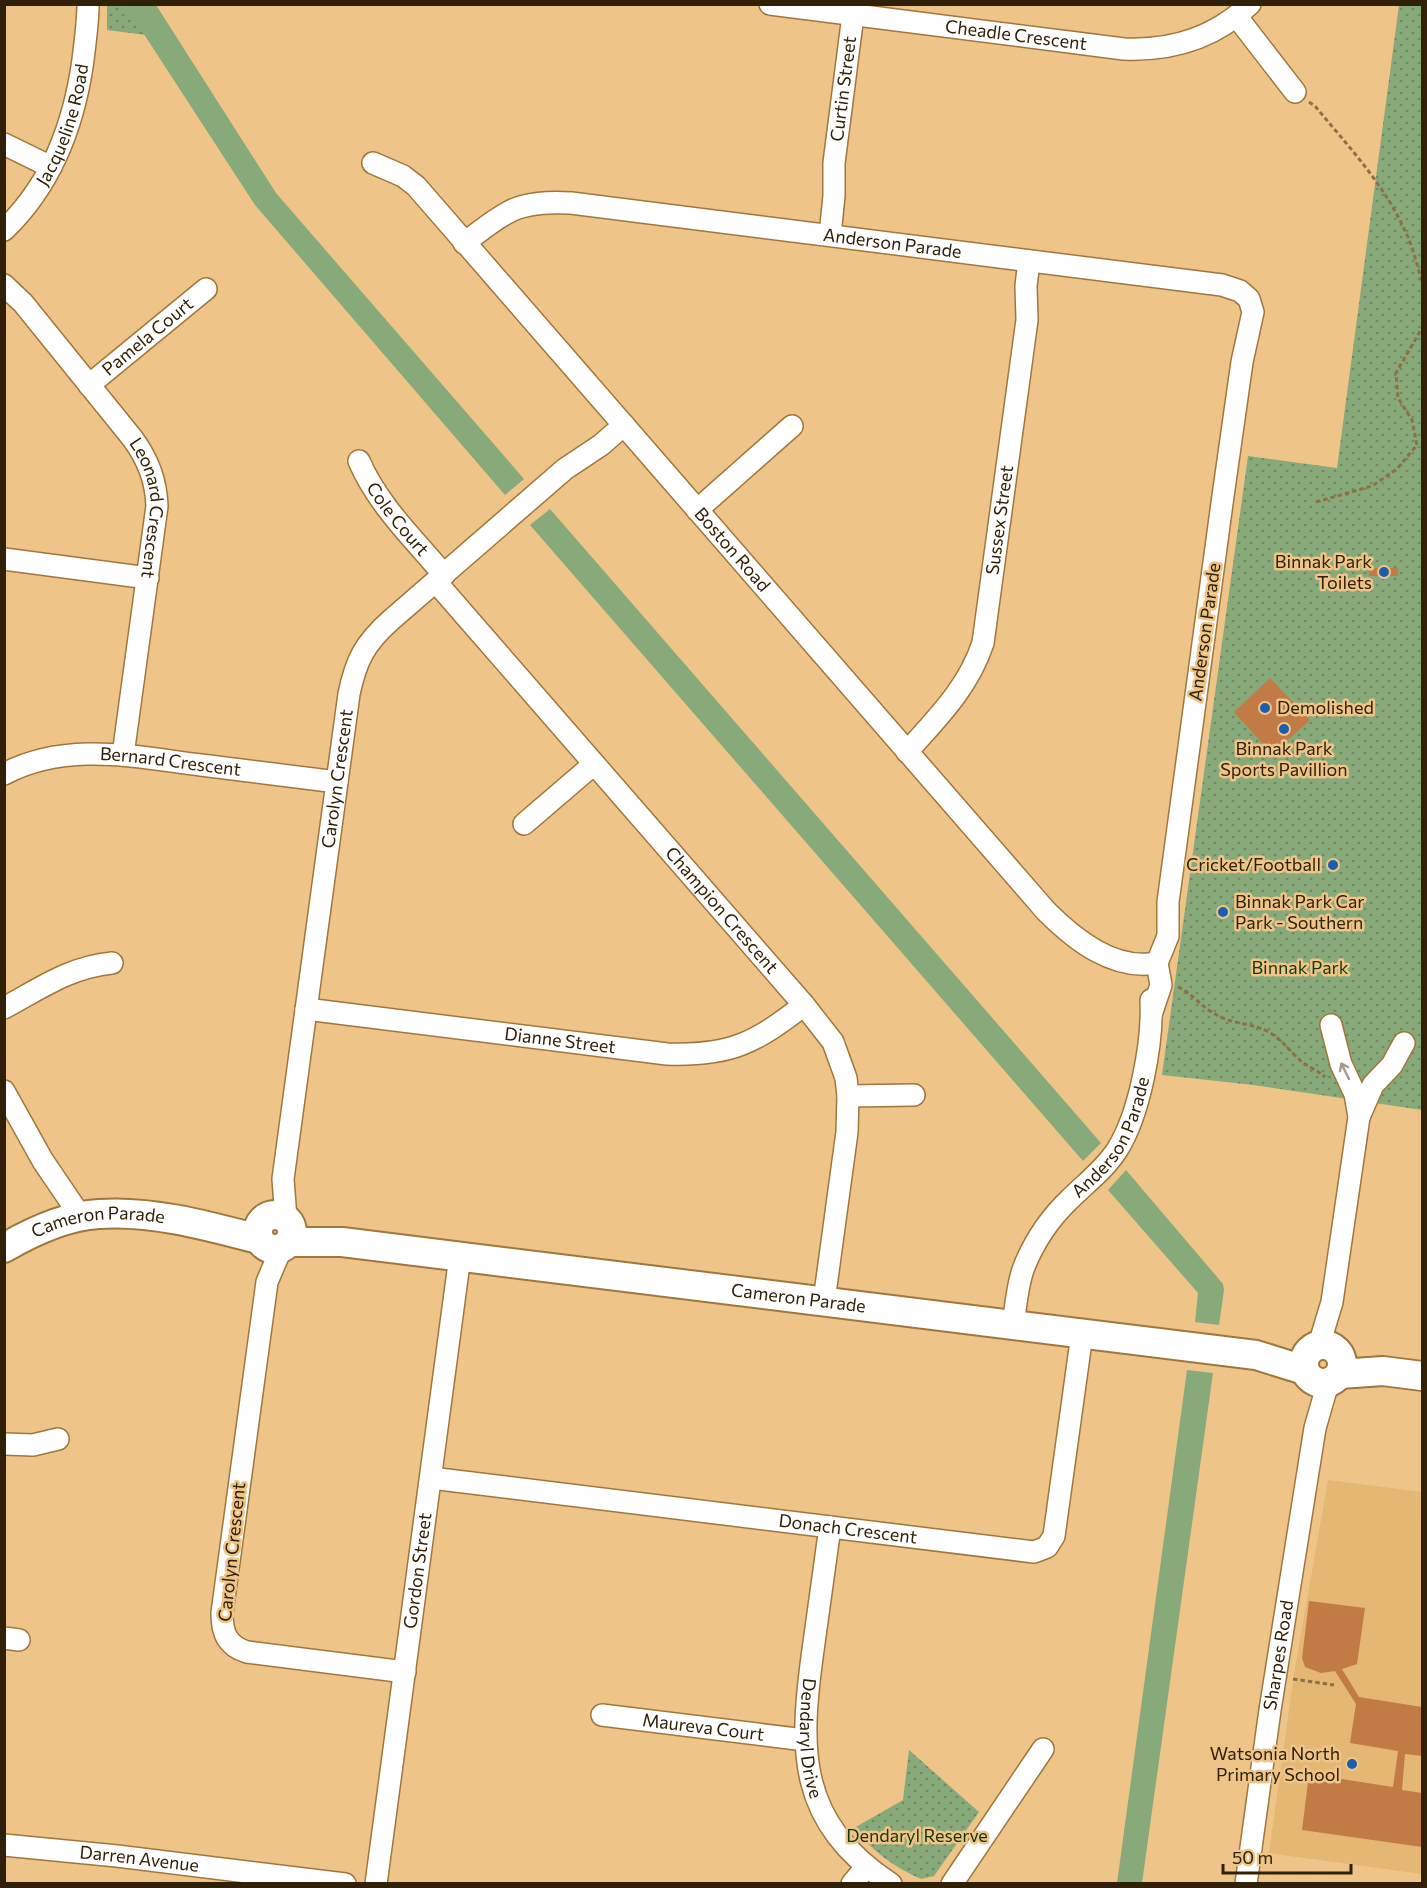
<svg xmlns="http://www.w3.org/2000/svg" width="1427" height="1888" viewBox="0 0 1427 1888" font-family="Commissioner,sans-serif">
<defs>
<pattern id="park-dots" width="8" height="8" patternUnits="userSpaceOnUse" patternTransform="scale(1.5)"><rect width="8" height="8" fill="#88a97a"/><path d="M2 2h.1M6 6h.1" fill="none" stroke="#708962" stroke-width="1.8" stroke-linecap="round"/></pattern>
</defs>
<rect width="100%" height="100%" fill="#eec489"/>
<path fill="#e4b773" d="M1328,1480L1422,1492V1874L1269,1853L1294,1674Z"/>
<path fill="#88a97a" d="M125,5H156L276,193L524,479L505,495L255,205Z
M550,509L1101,1143L1083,1161L530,525Z
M1126,1170L1223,1284L1224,1290L1219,1325L1195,1322L1198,1293L1108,1190Z
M1187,1370L1213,1373L1142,1883H1117Z"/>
<path fill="url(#park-dots)" d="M107,5H125L146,35L107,30Z
M1399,5H1422V1110L1253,1085L1162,1075L1248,456L1337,468Z
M909,1750L979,1812L934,1876L921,1879C894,1867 872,1851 854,1828L903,1800Z"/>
<path fill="#c27b44" d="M1369,568H1398V576H1369Z
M1270,678L1310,720L1272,754L1234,712Z
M1309,1601L1365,1608L1357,1664L1342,1669L1359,1697L1422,1707V1756L1405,1754L1402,1790L1422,1793V1847L1302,1830L1309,1774L1393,1787L1398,1751L1350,1743L1356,1704L1335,1671L1321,1673L1305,1667L1302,1658Z"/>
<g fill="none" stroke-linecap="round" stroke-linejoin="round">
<defs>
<g id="street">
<path id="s1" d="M770,4L1124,49C1173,51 1215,38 1250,4"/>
<path d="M1237,17L1295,92"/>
<path d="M4,144L51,167"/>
<path id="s2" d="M373,163L403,176L416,186L1046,911C1075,940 1114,971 1157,963"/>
<path id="s3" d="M4,230C52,184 74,125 83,60C85,42 88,23 88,4"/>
<path id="s4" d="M830,235L834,196V163L853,15"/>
<path id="s5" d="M464,243C478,233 492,221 507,213C525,202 551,202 571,203L1222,285L1240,291L1249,299L1253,312L1242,362L1223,496L1168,902V936L1157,963L1161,985L1152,1012"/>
<path id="s6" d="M4,285L23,303L133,439C148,460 156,480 157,506L123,755"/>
<path id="s7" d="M89,385L206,289"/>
<path id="s8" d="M359,461C378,505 413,538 444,575"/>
<path d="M697,510L792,426"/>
<path d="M4,559L148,578"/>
<path id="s9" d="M436,582L804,1005L833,1042L846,1078L848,1096L847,1132L824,1301"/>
<path id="s10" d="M907,752C938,717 968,688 983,643L1027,320L1026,286L1029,261"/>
<path id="s11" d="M4,774C67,741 135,757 201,765C246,771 292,776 337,782"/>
<path d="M524,824L594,764"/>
<path d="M4,1008C41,988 70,967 112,963"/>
<path id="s12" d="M306,1009L667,1054C731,1056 755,1043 804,1005"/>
<path d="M1331,1025L1341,1064L1355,1094L1359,1117"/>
<path d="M4,1091L43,1161L81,1217"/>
<path d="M848,1096L914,1095"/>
<path id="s13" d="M286,1219L283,1179L349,694C356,660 365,643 391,620L565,469L601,445L624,425"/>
<path d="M281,1249L267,1282L222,1613C222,1633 227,1646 247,1652L405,1672"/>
<path id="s14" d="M1013,1325C1016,1306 1017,1285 1024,1267C1034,1242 1051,1217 1070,1199C1086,1183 1105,1169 1117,1150C1140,1114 1153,1042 1151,1000"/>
<path d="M1319,1345L1332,1302L1359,1117L1373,1085L1392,1065L1404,1043"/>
<path d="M4,1444L33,1445L58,1439"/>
<path id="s15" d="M431,1478L1034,1552L1047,1547L1054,1536L1082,1334"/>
<path id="s16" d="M830,1527C824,1568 819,1609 813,1650C799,1751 797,1822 891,1884"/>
<path d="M4,1638L19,1640"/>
<path id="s17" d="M602,1715L805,1740"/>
<path id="s18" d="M4,1845L117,1856L345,1884"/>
<path id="s19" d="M376,1884L460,1256"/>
<path d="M852,1884L866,1867"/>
<path d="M952,1884L1043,1749"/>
<path id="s20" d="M1246,1884L1270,1710L1315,1428L1328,1383"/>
</g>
<g id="secondary">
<circle cx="275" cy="1232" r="17"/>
<path id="s21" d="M289,1242H342L1256,1355L1304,1370"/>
<path id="s22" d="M4,1248C33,1231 65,1216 99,1214C151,1210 209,1226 258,1239"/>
<circle cx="1323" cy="1364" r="19"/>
<path d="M1340,1374L1383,1371L1422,1376"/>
</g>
</defs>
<use href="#street" stroke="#9e773d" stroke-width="24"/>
<use href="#secondary" stroke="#9e773d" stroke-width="32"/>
<path stroke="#8c7046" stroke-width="3" stroke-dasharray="4.5 3" stroke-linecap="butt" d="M1309,102L1315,106C1348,146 1385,185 1406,233C1413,248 1417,265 1422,281
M1316,502L1372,486L1397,469L1417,445L1412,420L1398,398L1396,373L1422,328
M1178,987C1190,992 1202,1007 1215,1014C1231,1024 1251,1023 1267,1031C1282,1039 1290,1052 1302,1062C1309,1067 1318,1071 1325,1077
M1293,1679L1334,1685"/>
<use href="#street" stroke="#fff" stroke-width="21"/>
<use href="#secondary" stroke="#fff" stroke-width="28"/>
</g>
<defs><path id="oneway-shaft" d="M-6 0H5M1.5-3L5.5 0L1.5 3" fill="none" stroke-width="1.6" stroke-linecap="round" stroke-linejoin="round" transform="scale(1.5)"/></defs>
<use stroke="#a19b8f" href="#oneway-shaft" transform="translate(1345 1071) rotate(-116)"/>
<g fill="#1c5dae" stroke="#eec489" stroke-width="2">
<circle cx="1384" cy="572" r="6"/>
<circle cx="1265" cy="708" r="6"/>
<circle cx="1284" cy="729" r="6"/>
<circle cx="1333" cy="865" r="6"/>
<circle cx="1223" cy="912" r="6"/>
<circle cx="1352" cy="1764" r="6"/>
</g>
<g text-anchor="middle" stroke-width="5" stroke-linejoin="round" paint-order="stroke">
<g font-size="18" fill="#2f2007" stroke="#eec489">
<text dy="6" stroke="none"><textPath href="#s1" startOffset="248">Cheadle Crescent</textPath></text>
<text dy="6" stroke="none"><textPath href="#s4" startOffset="147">Curtin Street</textPath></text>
<text dy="6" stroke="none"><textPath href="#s3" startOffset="123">Jacqueline Road</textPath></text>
<text dy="6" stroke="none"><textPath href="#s5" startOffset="442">Anderson Parade</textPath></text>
<text dy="6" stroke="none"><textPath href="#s7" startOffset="76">Pamela Court</textPath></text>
<text dy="6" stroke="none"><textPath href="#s6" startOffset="274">Leonard Crescent</textPath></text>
<text dy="6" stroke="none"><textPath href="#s8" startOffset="70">Cole Court</textPath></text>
<text dy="6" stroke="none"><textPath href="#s10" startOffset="258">Sussex Street</textPath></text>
<text dy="6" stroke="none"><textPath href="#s2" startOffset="531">Boston Road</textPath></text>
<text transform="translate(1205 632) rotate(-82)" y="6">Anderson Parade</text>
<text dy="6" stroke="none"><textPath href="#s11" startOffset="170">Bernard Crescent</textPath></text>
<text dy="6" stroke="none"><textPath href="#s13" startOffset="444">Carolyn Crescent</textPath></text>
<text dy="6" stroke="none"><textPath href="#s9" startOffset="435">Champion Crescent</textPath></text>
<text dy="6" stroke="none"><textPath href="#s12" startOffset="256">Dianne Street</textPath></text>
<text dy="6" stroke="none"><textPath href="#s14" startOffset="218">Anderson Parade</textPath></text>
<text dy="6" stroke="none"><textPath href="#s22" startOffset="100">Cameron Parade</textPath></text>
<text dy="6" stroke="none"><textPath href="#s21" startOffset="513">Cameron Parade</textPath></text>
<text dy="6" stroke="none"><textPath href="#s15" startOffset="420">Donach Crescent</textPath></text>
<text transform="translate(232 1552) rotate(-84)" y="6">Carolyn Crescent</text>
<text dy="6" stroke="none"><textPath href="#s19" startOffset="316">Gordon Street</textPath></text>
<text dy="6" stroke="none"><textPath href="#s20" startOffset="231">Sharpes Road</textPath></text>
<text dy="6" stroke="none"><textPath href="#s17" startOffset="102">Maureva Court</textPath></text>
<text dy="6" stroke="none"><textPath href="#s16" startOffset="213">Dendaryl Drive</textPath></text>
<text dy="6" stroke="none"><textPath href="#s18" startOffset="136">Darren Avenue</textPath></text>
</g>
<g font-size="18" fill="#2f2007" stroke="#eec489" text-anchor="end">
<text x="1372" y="568">Binnak Park<tspan x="1372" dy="21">Toilets</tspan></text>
<text x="1277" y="714" text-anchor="start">Demolished</text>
<text x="1284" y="755" text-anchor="middle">Binnak Park<tspan x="1284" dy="21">Sports Pavillion</tspan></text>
<text x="1321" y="871">Cricket/Football</text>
<text x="1235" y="908" text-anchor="start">Binnak Park Car<tspan x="1235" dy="21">Park - Southern</tspan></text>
<text x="1340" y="1760">Watsonia North<tspan x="1340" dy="21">Primary School</tspan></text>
</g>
<g font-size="18" fill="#173702" stroke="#eec489">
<text x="1300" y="974">Binnak Park</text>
<text x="917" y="1842">Dendaryl Reserve</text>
</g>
</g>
<rect width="1427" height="1888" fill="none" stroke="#2f2007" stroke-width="12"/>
<path d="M1223 1864v9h128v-9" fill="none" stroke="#2f2007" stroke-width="3"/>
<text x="1232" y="1864" font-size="18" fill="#2f2007" stroke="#eec489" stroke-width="4.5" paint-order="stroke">50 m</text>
</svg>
